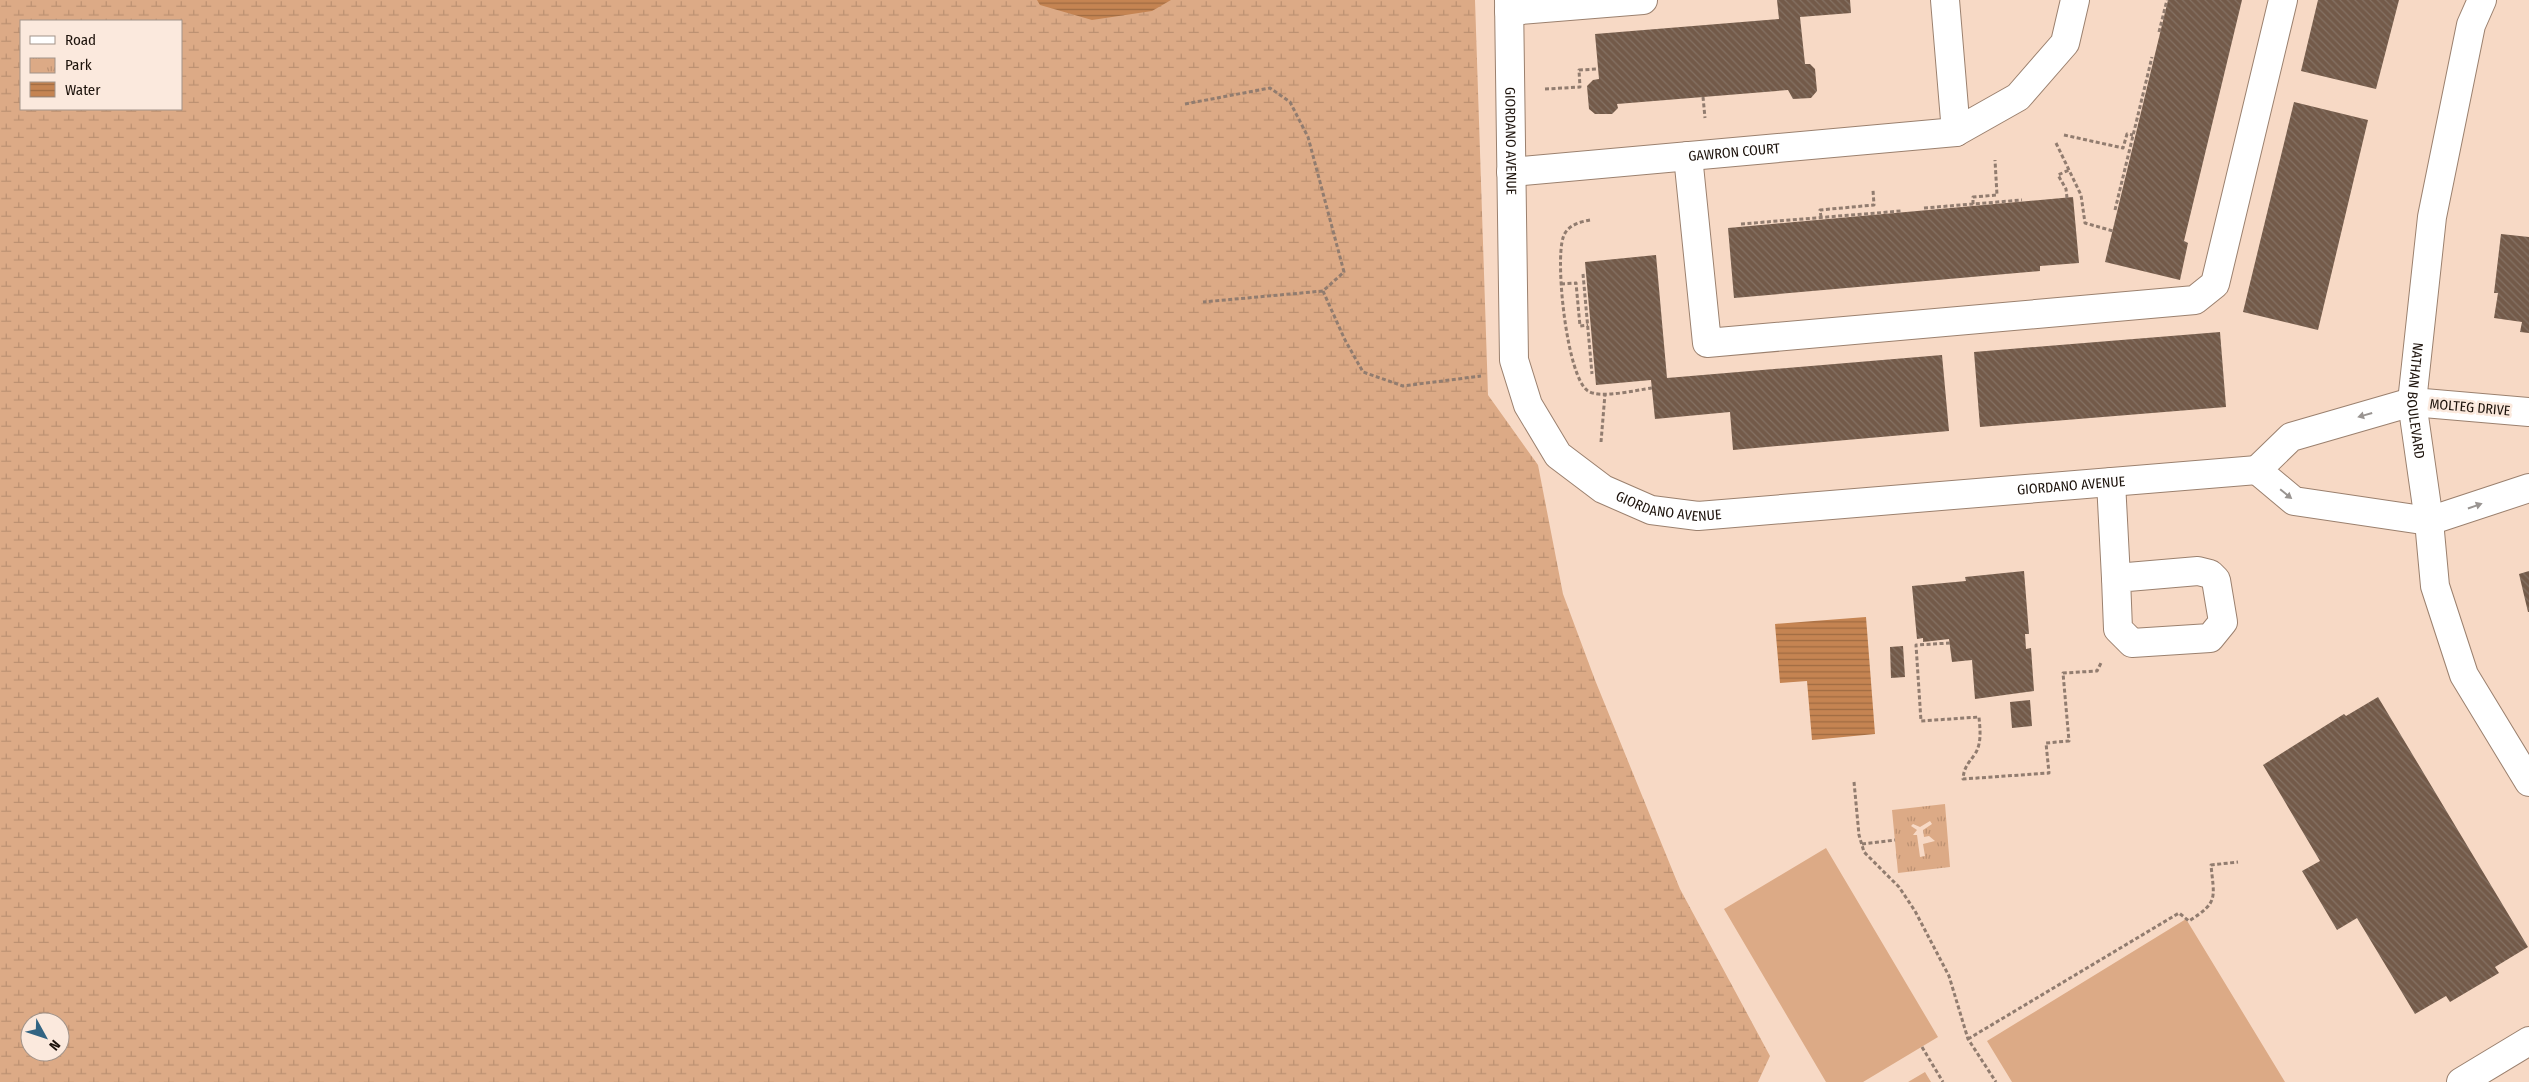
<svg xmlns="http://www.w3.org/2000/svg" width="2529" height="1082" viewBox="0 0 2529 1082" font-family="'Fira Sans Condensed',sans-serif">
<defs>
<pattern id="wetland-marsh" width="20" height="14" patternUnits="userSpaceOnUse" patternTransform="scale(1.25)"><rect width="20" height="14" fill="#dcaa86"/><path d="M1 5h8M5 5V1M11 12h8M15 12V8" fill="none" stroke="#bc9172"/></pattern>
<pattern id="park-tufts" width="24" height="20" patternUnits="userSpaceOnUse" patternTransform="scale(1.25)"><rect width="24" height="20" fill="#dcaa86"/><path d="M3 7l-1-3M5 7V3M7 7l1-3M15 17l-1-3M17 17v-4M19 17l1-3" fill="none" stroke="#bc9172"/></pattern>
<pattern id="water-rules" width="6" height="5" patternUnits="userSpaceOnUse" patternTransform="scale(1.25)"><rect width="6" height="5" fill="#c58452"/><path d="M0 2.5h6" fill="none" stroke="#9f6b42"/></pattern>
<pattern id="building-back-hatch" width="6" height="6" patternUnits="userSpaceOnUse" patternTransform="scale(1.25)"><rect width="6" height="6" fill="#735a49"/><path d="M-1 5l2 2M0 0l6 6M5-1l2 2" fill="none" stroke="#857264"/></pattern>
</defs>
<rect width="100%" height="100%" fill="#f7d9c5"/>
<path fill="#dcaa86" d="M1826,848L1938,1037L1863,1082H1826L1724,909Z
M2186,919L2285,1082H2012L1987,1041Z
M1925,1072L1931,1082H1908Z"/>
<path fill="url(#wetland-marsh)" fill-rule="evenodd" d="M0,0H1475L1488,395L1538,465L1563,594L1595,680L1680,889L1770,1056L1758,1082H0ZM21,21H181V109H21ZM30,1022H60V1052H30Z"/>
<path fill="url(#park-tufts)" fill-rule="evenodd" d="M1945,804L1950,867L1898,873L1892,810ZM1930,821L1932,824L1923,830L1924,837L1929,836L1935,841L1923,844L1925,856L1920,857L1917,835H1913L1917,830L1911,826L1913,824L1920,827Z"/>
<path fill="url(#water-rules)" d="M1037,0H1171L1152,11L1092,20L1040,5Z
M1866,617L1875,734L1812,740L1807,681L1780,683L1775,624Z"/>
<path fill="url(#building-back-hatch)" d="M1777,0H1850L1851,13L1800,17L1805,64H1810L1815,69L1817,91L1811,98L1793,99L1788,90L1617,104L1618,108L1612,114H1595L1589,109L1587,86L1593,80L1599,79L1595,34L1779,19Z
M2168,0H2242L2184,241L2188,243L2180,280L2105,262Z
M2318,0H2399L2376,89L2301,71Z
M2294,102L2368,120L2318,330L2243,312Z
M2073,197L2079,263L2040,266V271L1734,298L1728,228Z
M2501,234L2529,237V333L2520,332L2522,322L2494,318L2498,293H2494Z
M1656,255L1667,378L1942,355L1949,431L1733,450L1730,412L1655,419L1651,380L1596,385L1585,262Z
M2220,332L2226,407L1980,427L1974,352Z
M2024,571L2029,634H2025L2026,649L2031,648L2034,691L1975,699L1972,660L1952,662L1949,639L1923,642V638L1917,639L1912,586L1966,581L1965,577Z
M2529,571V612H2528L2519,574Z
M1903,646L1905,677L1891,678L1890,647Z
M2378,697L2528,947L2495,967L2499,973L2450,1002L2446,996L2415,1014L2357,918L2337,930L2302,871L2320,861L2263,765L2344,714L2346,716Z
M2030,700L2032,726L2012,728L2010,702Z"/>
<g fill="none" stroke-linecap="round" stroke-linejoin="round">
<defs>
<g id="minor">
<path id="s1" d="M1509,0L1514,360L1528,405L1558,455L1603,489L1651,510L1698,516L2257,470"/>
<path d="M1945,0L1956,132"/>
<path id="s2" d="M2482,0L2471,25L2432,217L2412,402L2429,521L2435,586L2464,675L2529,782"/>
<path d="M1509,11L1643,0"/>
<path d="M1688,156L1707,343L2195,300L2215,284L2283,0"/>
<path id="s3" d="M1511,172L1956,132L2018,97L2065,43L2075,0"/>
<path d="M2529,412L2412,402L2291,437L2257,470L2294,501L2429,521L2529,488"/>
<path d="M2111,482L2116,578"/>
<path d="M2198,571L2210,574L2216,580L2223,622L2210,638L2132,643L2118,629L2116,578Z"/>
<path d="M2461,1082L2529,1041"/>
</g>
</defs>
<use href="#minor" stroke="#9b806e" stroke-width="30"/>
<path stroke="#917c6f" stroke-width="3" stroke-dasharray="4 2.5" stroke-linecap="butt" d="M2159,32L2167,0
M1545,89L1580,87L1579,70L1598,69
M1703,97L1705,118
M1185,104L1270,88L1290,102L1308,137L1344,272L1323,291L1203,302
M2064,135L2123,148L2127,134L2133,135
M2056,143L2081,195L2085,223L2113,231
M2067,198L2066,189L2058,175L2069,170
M1973,204V197L1997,195L1995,160
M1924,208L2022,200
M2115,210L2152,57
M1821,217L1820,210L1874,205L1873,190
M1590,220C1579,222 1566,226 1563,238C1555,262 1567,378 1588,391C1601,399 1636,390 1652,388
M1741,224L1901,211
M1583,274L1592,374
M1561,284L1576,283L1580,326L1588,325
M1323,291L1345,340L1363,372L1403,386L1481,376
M1601,442L1605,394
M1950,643L1916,645L1921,721L1979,717C1980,729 1982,743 1975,754C1968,764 1964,767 1963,779L2049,773L2046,743L2069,741L2063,673L2097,671L2101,663
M1854,782L1859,835L1864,852L1899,887L1915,911L1949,976L1968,1039L1996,1082
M1862,844L1895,840
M1968,1039L2179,913L2189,921C2219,902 2214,898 2211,865L2238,862
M1922,1047L1943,1082"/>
<use href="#minor" stroke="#fff" stroke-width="28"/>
</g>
<defs><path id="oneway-solid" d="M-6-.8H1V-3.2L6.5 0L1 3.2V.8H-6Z" transform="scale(1.25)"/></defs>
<g fill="#999491">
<use href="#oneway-solid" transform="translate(2365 415) rotate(164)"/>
<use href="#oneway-solid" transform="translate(2286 494) rotate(39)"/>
<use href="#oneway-solid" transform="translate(2475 506) rotate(-19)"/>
</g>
<g text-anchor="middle" stroke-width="5" stroke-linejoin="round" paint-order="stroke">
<g font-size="14" fill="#1c120b" stroke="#fbe9dd">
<text dy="5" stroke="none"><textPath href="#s1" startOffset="141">GIORDANO AVENUE</textPath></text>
<text dy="5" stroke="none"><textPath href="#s3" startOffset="224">GAWRON COURT</textPath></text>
<text dy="5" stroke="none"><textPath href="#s2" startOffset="408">NATHAN BOULEVARD</textPath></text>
<text transform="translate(2470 407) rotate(5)" y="5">MOLTEG DRIVE</text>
<text dy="5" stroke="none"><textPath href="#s1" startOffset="996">GIORDANO AVENUE</textPath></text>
<text dy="5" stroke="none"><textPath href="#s1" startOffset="591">GIORDANO AVENUE</textPath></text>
</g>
</g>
<rect x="20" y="20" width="162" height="90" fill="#fbe9dd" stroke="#a29389"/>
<rect x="30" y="36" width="25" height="8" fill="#ffffff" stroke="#a29389"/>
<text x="65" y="45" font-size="15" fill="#1c120b">Road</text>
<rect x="30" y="58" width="25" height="15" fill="url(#park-tufts)" stroke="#a29389"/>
<text x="65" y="70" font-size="15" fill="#1c120b">Park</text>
<rect x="30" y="82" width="25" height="15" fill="url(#water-rules)" stroke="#a29389"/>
<text x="65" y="95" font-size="15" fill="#1c120b">Water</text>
<g transform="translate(45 1037) rotate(130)"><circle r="24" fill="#fbe9dd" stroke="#a29389"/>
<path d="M0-4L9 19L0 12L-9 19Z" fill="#326482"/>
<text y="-8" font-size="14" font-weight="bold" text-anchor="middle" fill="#1c120b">N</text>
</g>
</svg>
